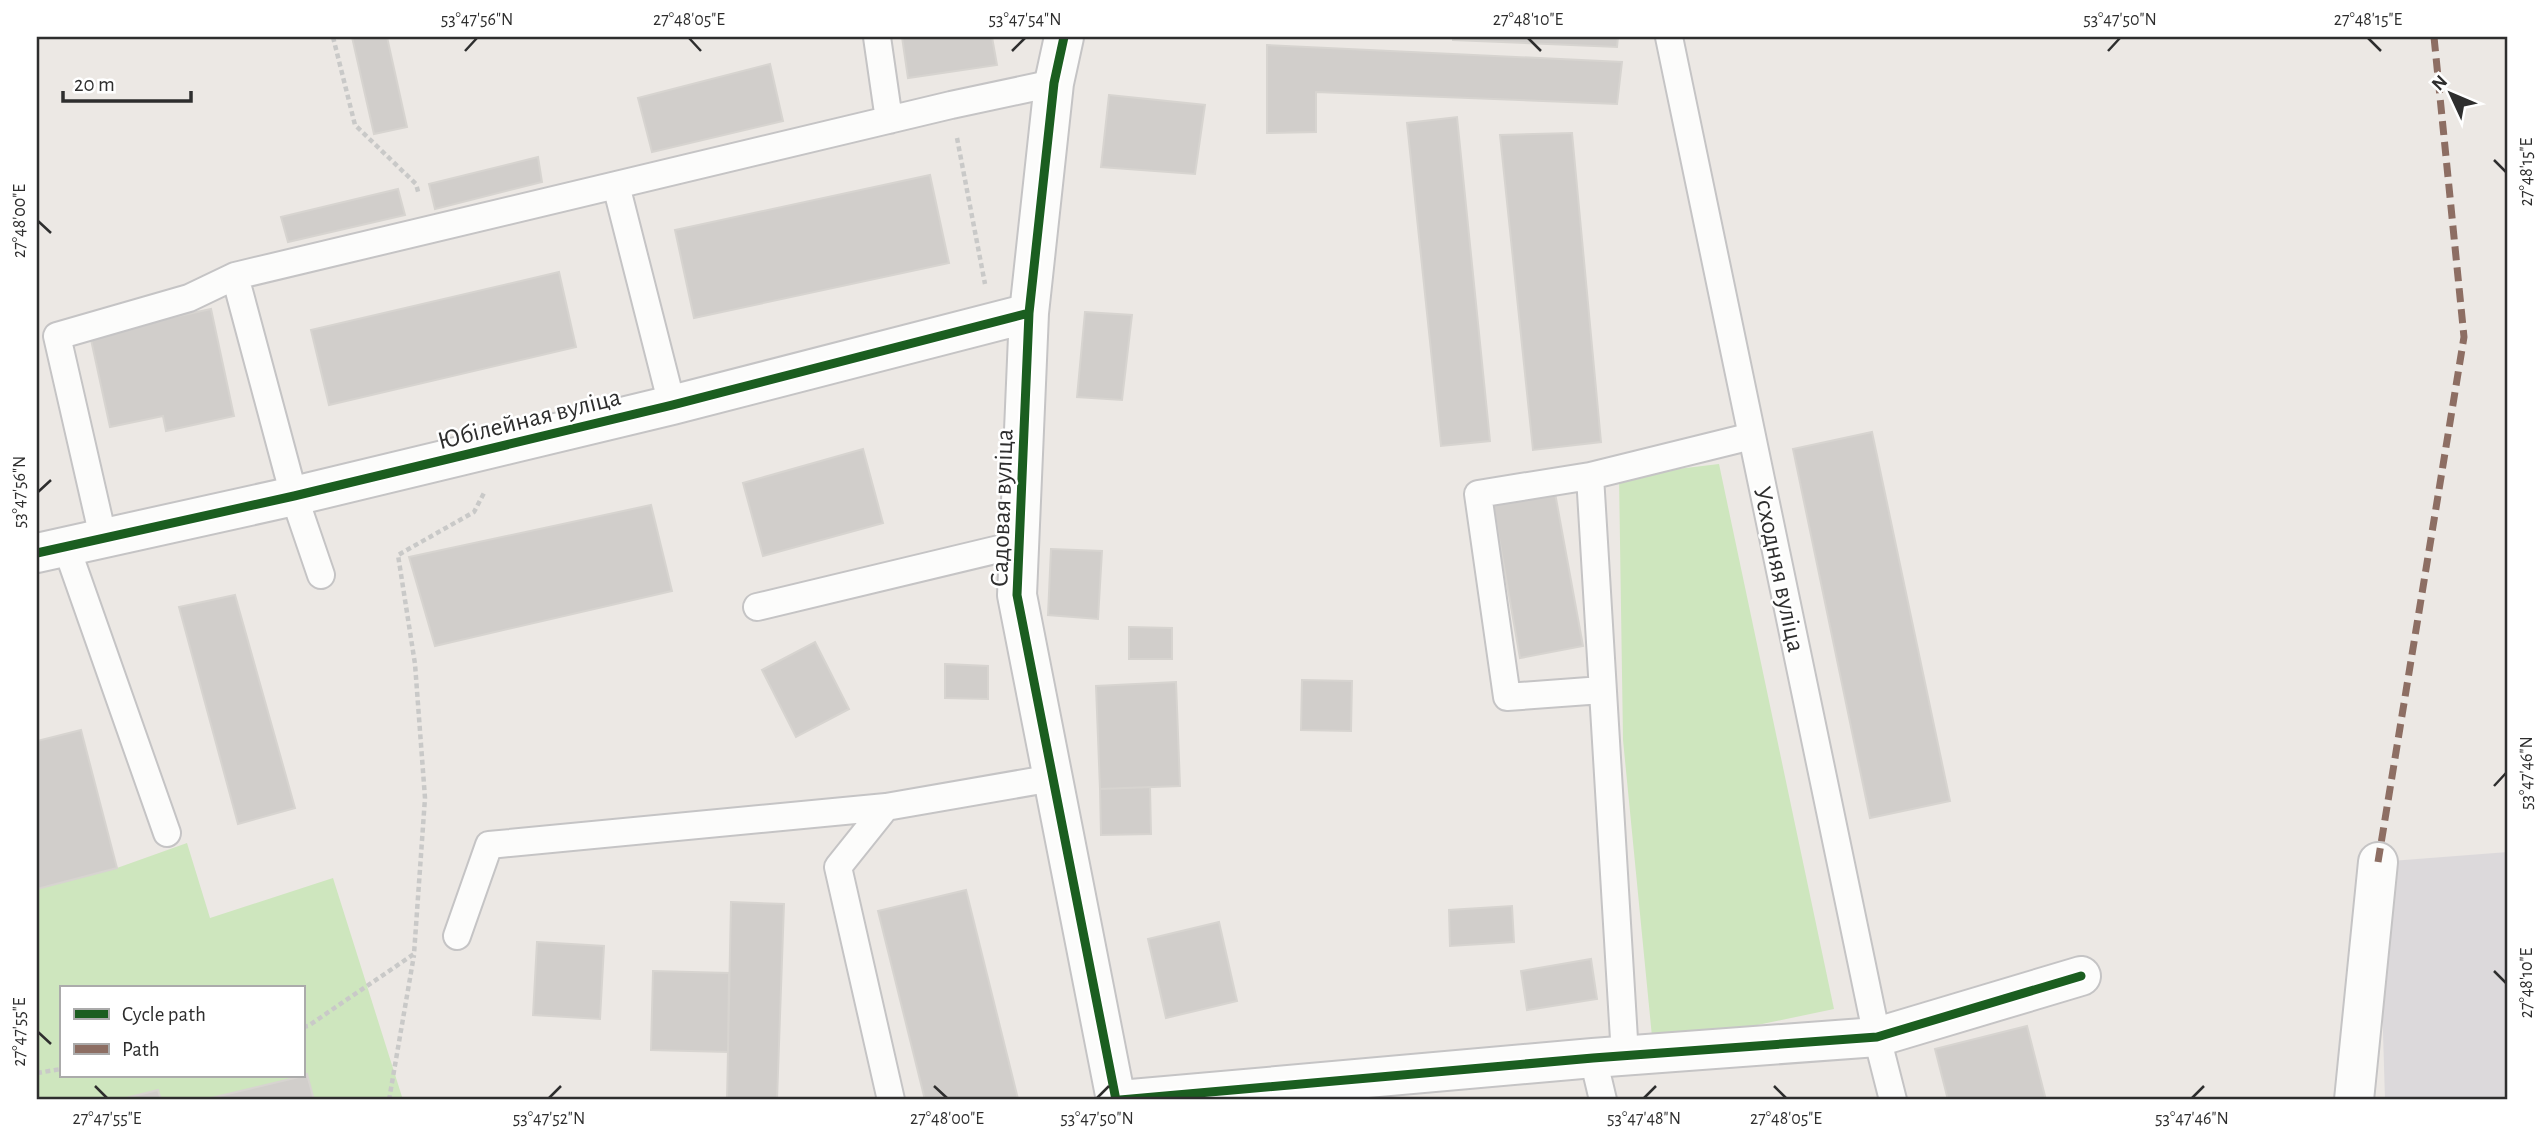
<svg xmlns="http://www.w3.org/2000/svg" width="2545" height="1137" viewBox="0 0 2545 1137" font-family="'Alegreya Sans',sans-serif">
<rect width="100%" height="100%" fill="#ece8e4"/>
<path fill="#dcd9db" d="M2508,852V1100H2385L2378,862Z"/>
<path fill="#cee6be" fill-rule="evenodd" d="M1719,464L1834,1009L1653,1047L1623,740L1619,476Z
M187,843L210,918L333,878L403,1100H37V889L117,868ZM61,988H303V1076H61Z"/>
<path fill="#d1cecb" stroke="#d7d4d0" stroke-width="2" d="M352,37H387L407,127L374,134Z
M902,37H992L997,65L908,78Z
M1453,37H1618L1617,47L1453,40Z
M1267,45L1622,62L1617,104L1316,92V132L1267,133Z
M770,64L783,121L652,152L638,98Z
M1109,95L1205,105L1195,174L1101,167Z
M1457,117L1490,441L1441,446L1407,123Z
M1572,133L1601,442L1533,450L1500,135Z
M538,157L542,182L435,209L429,184Z
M930,175L949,263L694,318L675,230Z
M398,189L405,215L288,242L281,217Z
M559,272L576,347L329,405L311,330Z
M211,309L234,416L166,431L163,416L110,427L90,335Z
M1085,312L1132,315L1122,400L1077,397Z
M1872,432L1950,801L1870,818L1793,449Z
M863,449L883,523L763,556L743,483Z
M1555,493L1583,646L1520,658L1493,504Z
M651,505L672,591L435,646L409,557Z
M1051,549L1102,551L1098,619L1048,615Z
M235,595L295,808L238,824L179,607Z
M1129,627L1172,628V659H1129Z
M815,642L849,709L796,737L762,670Z
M945,664L988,666V699L945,698Z
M1302,680L1352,681L1351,731L1301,730Z
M1176,682L1180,786L1100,789L1096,686Z
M81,730L117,868L37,889V741Z
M1150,787L1151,834L1101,835L1100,789Z
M966,890L1018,1099L1015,1100H925L878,911Z
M731,902L784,904L777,1100H727Z
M1512,906L1514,942L1450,946L1449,910Z
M1219,922L1237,1001L1166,1018L1148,939Z
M537,942L604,946L600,1019L533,1015Z
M1591,959L1597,999L1527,1010L1521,971Z
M653,971L729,973L728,1052L651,1050Z
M2027,1026L2046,1100H1948L1935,1049Z
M307,1074L314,1100H203L303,1076Z
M158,1090L161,1100H118Z"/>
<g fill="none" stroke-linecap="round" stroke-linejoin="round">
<defs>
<path id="service" d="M877,37L889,120
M1669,37L1877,1037L1893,1100
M616,185L672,405
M235,276L294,496L321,575
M1590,476L1478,494L1507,697L1602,690
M103,537L57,336L189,298L235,276L951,105L1054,83
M66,546L167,833
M757,607L1020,544
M457,936L489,845L886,807
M1625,1056L1590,476L1752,436
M1593,1058L1603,1100
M891,1100L838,867L886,807L1053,778"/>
<path id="minor" d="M1064,37L1054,83L1029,313L1017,595L1116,1100
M37,553L294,496L672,405L1029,313
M1120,1100L1593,1058L1877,1037L2081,976
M2354,1100L2378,862"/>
</defs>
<use href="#service" stroke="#c5c4c5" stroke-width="30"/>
<use href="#minor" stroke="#c5c4c5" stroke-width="42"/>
<path stroke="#c9c9c8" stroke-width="4.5" stroke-dasharray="5 3.5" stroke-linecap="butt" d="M333,37L355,125L416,184L419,195
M957,138L985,284
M303,1027L308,1026L414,954L425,798L415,664L398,555L474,512L484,493
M37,1073L61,1069
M389,1100L414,955"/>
<use href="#service" stroke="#fcfcfb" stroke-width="26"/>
<use href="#minor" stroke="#fcfcfb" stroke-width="38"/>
<path stroke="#8d6e63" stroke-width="7" stroke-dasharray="14 7" stroke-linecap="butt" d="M2378,862L2464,337L2434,37"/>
<defs>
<path id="cycleway" d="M1064,37L1054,83L1029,313L1017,595L1116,1100
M37,553L294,496L672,405L1029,313
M1120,1100L1593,1058L1877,1037L2081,976"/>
</defs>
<use href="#cycleway" stroke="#fff" stroke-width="13"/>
<use href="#cycleway" stroke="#1b5e20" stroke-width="9"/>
</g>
<path fill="none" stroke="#2e2e2e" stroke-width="2.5" d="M689,38L701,51M1528,38L1541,51M2368,38L2381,51M465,51L477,38M1012,51L1025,38M2108,51L2120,38M2494,160L2506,172M38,221L51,233M38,492L51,480M2494,786L2506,773M2494,971L2506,983M38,1032L51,1044M95,1086L107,1098M934,1086L947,1098M1774,1086L1786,1098M549,1098L561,1086M1097,1098L1109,1086M1644,1098L1656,1086M2192,1098L2204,1086"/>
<g text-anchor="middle" stroke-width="5" stroke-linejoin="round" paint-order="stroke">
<g font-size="26" fill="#2e2e2e" stroke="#fff">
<text transform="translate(529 418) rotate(-14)" y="9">Юбілейная вуліца</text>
<text transform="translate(1001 508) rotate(-88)" y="9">Садовая вуліца</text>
<text transform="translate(1780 569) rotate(78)" y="9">Усходняя вуліца</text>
</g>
</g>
<rect width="2545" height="1137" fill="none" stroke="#ffffff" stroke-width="77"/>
<rect x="60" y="986" width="245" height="91" fill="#ffffff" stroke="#ababab" stroke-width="2"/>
<rect x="74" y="1009" width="35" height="10" fill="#1b5e20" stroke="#ababab" stroke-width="2"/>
<text x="122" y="1021" font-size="21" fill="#2e2e2e">Cycle path</text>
<rect x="74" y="1044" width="35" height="10" fill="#8d6e63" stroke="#ababab" stroke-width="2"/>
<text x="122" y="1056" font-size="21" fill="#2e2e2e">Path</text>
<g transform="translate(2451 94) rotate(314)" stroke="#ffffff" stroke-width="5" paint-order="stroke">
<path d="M0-5L12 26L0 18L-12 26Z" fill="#2e2e2e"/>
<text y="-10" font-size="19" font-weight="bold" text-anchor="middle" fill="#2e2e2e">N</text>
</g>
<path d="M63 91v10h128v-10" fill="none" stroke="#2e2e2e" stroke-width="3.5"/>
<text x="74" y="91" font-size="21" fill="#2e2e2e" stroke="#ffffff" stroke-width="5" paint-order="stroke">20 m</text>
<rect x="38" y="38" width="2468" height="1060" fill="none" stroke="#2e2e2e" stroke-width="2.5"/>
<g font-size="18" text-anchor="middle" fill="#2e2e2e">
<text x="477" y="25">53°47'56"N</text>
<text x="689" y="25">27°48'05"E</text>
<text x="1025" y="25">53°47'54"N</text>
<text x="1528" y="25">27°48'10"E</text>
<text x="2120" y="25">53°47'50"N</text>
<text x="2368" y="25">27°48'15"E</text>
<text transform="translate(2526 172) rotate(-90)" y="6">27°48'15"E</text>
<text transform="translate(19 221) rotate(-90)" y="6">27°48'00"E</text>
<text transform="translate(19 492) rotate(-90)" y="6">53°47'56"N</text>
<text transform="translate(2526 773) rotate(-90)" y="6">53°47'46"N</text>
<text transform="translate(2526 983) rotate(-90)" y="6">27°48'10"E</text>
<text transform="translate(19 1032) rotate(-90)" y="6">27°47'55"E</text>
<text x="107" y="1124">27°47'55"E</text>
<text x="549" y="1124">53°47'52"N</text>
<text x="947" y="1124">27°48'00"E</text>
<text x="1097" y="1124">53°47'50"N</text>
<text x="1644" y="1124">53°47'48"N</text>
<text x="1786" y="1124">27°48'05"E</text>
<text x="2192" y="1124">53°47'46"N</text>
</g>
</svg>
